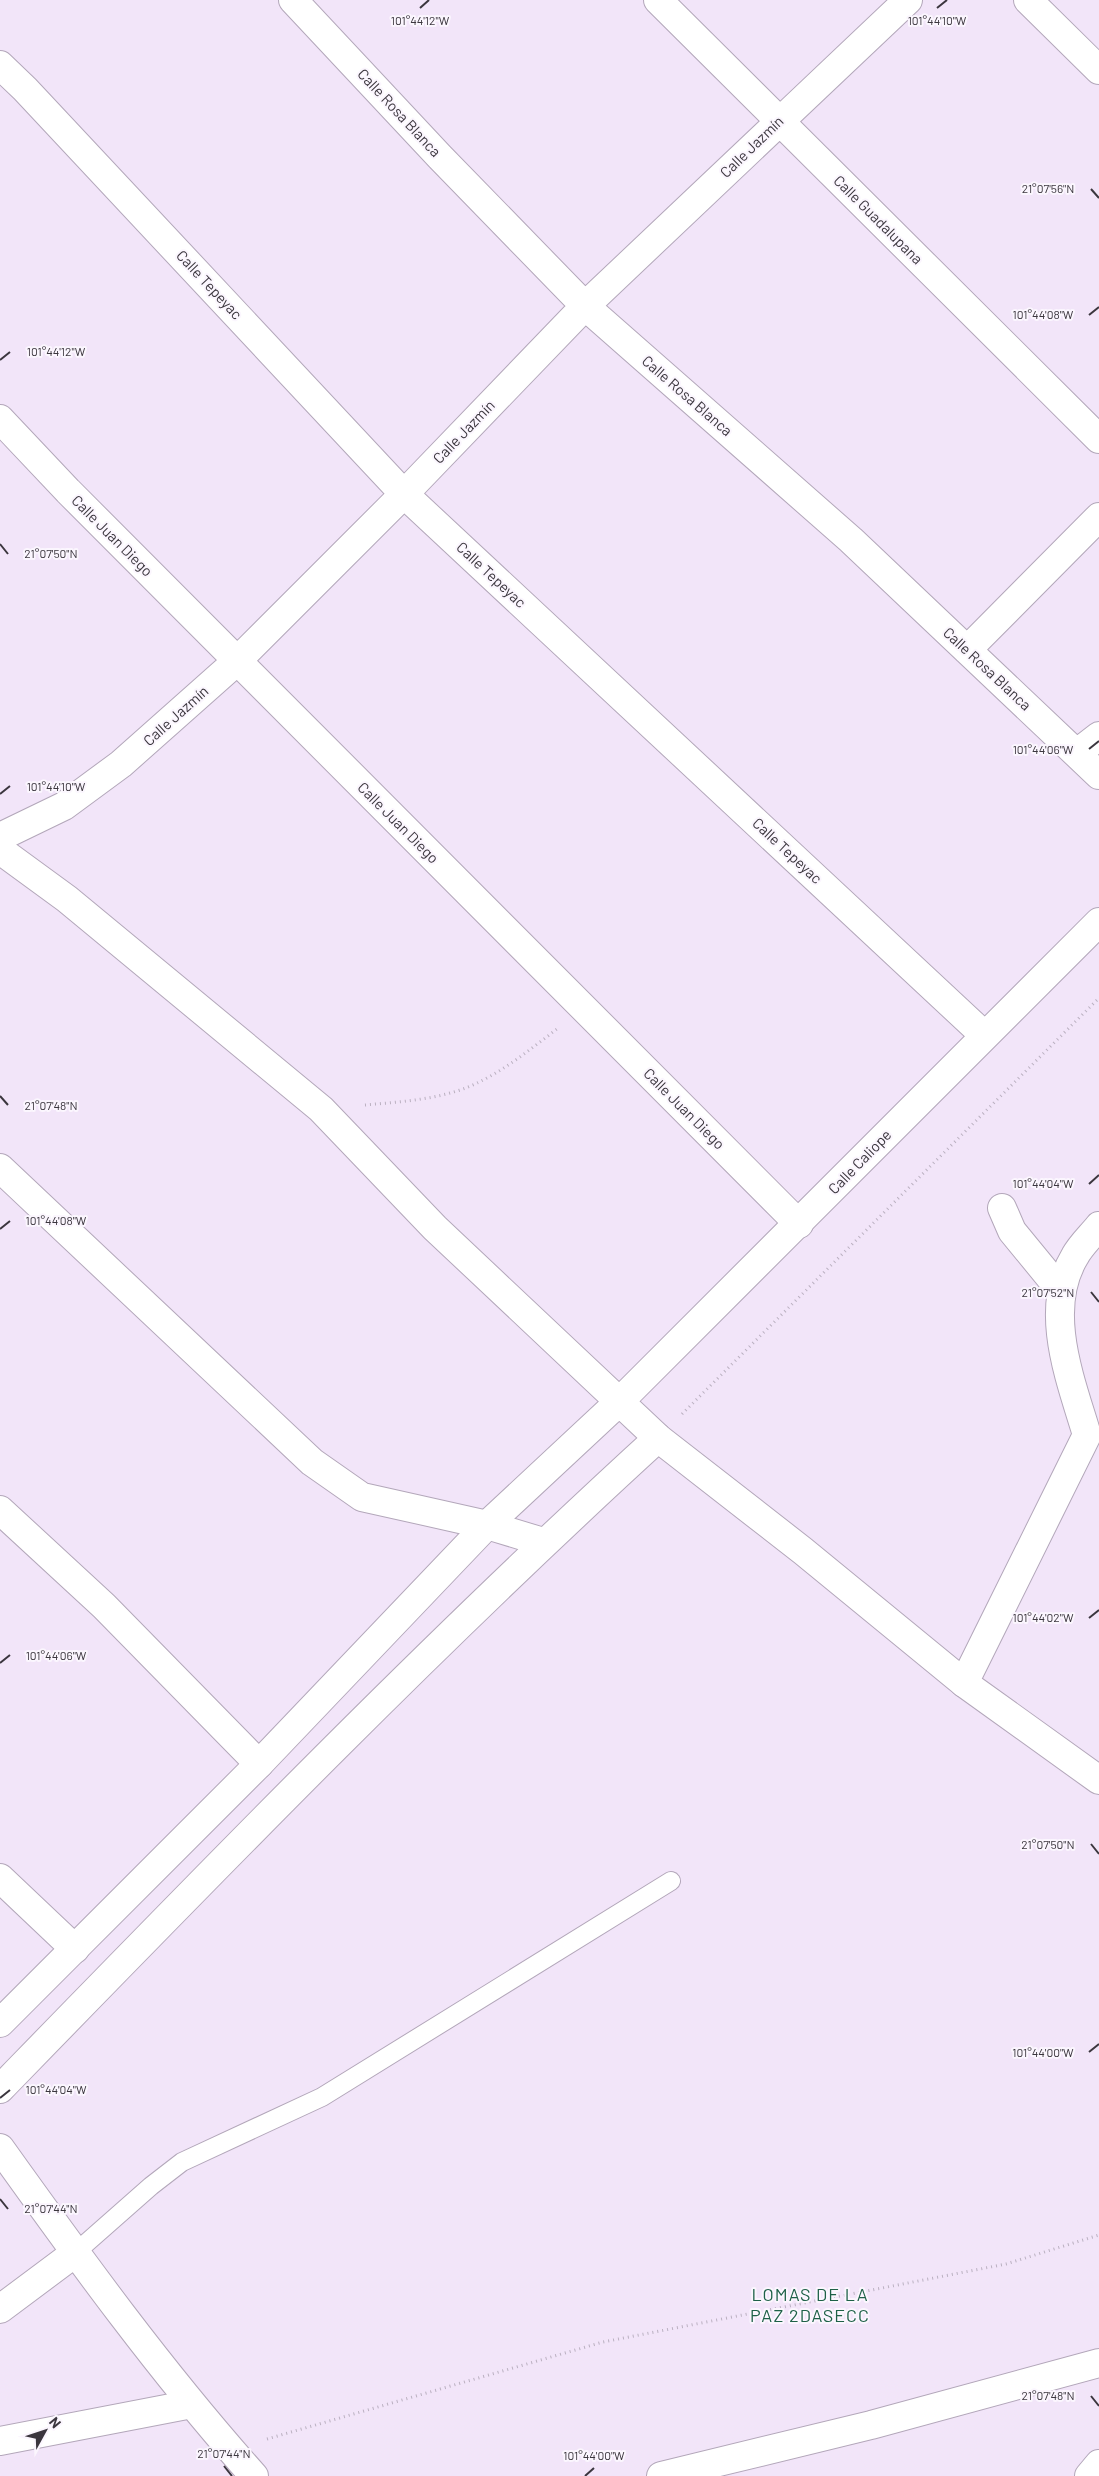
<svg xmlns="http://www.w3.org/2000/svg" width="1099" height="2476" viewBox="0 0 1099 2476" font-family="Barlow,sans-serif">
<rect width="100%" height="100%" fill="#f2e5f9"/>
<g fill="none" stroke-linecap="round" stroke-linejoin="round">
<defs>
<path id="service" d="M75,2253L151,2186L182,2162L322,2097L671,1881"/>
<path id="minor" d="M293,0L440,157L585,306L851,540L1099,775
M658,0L1099,439
M1028,0L1099,70
M0,65L25,89L404,494L984,1035
M0,419L68,491L799,1224
M967,650L1099,517
M1077,753L1099,736
M0,837L64,806L121,764L237,661L404,494L585,306L908,0
M0,1168L312,1462L362,1497L487,1525L543,1542
M1002,1208L1012,1231L1062,1292
M0,1510L104,1606L259,1764
M964,1683L1087,1435C1071,1381 1042,1310 1075,1256C1081,1245 1091,1236 1099,1226
M0,1878L75,1949
M0,2089C215,1868 430,1646 658,1438
M0,2148C80,2260 162,2373 254,2476
M0,2309L75,2253
M0,2441L192,2404
M661,2476L871,2425L1099,2363
M1089,2476L1099,2464"/>
<path id="tertiary" d="M0,850L67,899L321,1109L435,1228L658,1438L803,1551L964,1683L1099,1780
M0,2023L259,1764L487,1525L620,1401L1099,922"/>
</defs>
<use href="#service" stroke="#b3a7ba" stroke-width="20"/>
<use href="#minor" stroke="#b3a7ba" stroke-width="30"/>
<use href="#tertiary" stroke="#b3a7ba" stroke-width="30"/>
<path stroke="#bab0c0" stroke-width="3" stroke-dasharray="1 4" stroke-linecap="butt" d="M365,1105C398,1102 432,1100 463,1089C498,1076 528,1051 557,1029
M682,1414L1099,998
M267,2439L603,2342L1006,2264L1099,2235"/>
<use href="#service" stroke="#fff" stroke-width="18"/>
<use href="#minor" stroke="#fff" stroke-width="28"/>
<use href="#tertiary" stroke="#fff" stroke-width="28"/>
</g>
<path fill="none" stroke="#3b363e" stroke-width="2" d="M420,8L429,0M937,8L947,0M1091,189L1099,198M1089,315L1099,307M0,360L10,352M0,544L8,554M1089,749L1099,741M0,794L10,786M0,1096L8,1105M1089,1184L1099,1175M0,1229L10,1221M1091,1292L1099,1302M1089,1618L1099,1610M0,1663L10,1655M1091,1844L1099,1854M1089,2052L1099,2044M0,2098L10,2090M0,2199L8,2209M1091,2396L1099,2406M224,2466L232,2476M585,2476L594,2468"/>
<g text-anchor="middle" stroke-width="4" stroke-linejoin="round" paint-order="stroke">
<g font-size="15" fill="#3b363e" stroke="#fbf6fe">
<text transform="translate(399 113) rotate(47)" y="5">Calle Rosa Blanca</text>
<text transform="translate(752 147) rotate(-44)" y="5">Calle Jazmín</text>
<text transform="translate(878 220) rotate(45)" y="5">Calle Guadalupana</text>
<text transform="translate(209 285) rotate(47)" y="5">Calle Tepeyac</text>
<text transform="translate(687 396) rotate(41)" y="5">Calle Rosa Blanca</text>
<text transform="translate(464 432) rotate(-46)" y="5">Calle Jazmín</text>
<text transform="translate(112 536) rotate(45)" y="5">Calle Juan Diego</text>
<text transform="translate(491 575) rotate(43)" y="5">Calle Tepeyac</text>
<text transform="translate(987 669) rotate(43)" y="5">Calle Rosa Blanca</text>
<text transform="translate(176 716) rotate(-42)" y="5">Calle Jazmín</text>
<text transform="translate(398 823) rotate(45)" y="5">Calle Juan Diego</text>
<text transform="translate(787 851) rotate(43)" y="5">Calle Tepeyac</text>
<text transform="translate(684 1109) rotate(45)" y="5">Calle Juan Diego</text>
<text transform="translate(860 1162) rotate(-46)" y="5">Calle Caliope</text>
</g>
<g font-size="18" letter-spacing="1" fill="#1e6148" stroke="#fbf6fe">
<text x="810" y="2301">LOMAS DE LA<tspan x="810" dy="21">PAZ 2DASECC</tspan></text>
</g>
</g>
<g font-size="12" text-anchor="middle" fill="#3b363e" stroke="#fbf6fe" stroke-width="4" stroke-linejoin="round" paint-order="stroke">
<text x="420" y="25">101°44'12"W</text>
<text x="937" y="25">101°44'10"W</text>
<text x="1048" y="193">21°07'56"N</text>
<text x="1043" y="319">101°44'08"W</text>
<text x="56" y="356">101°44'12"W</text>
<text x="51" y="558">21°07'50"N</text>
<text x="1043" y="754">101°44'06"W</text>
<text x="56" y="791">101°44'10"W</text>
<text x="51" y="1110">21°07'48"N</text>
<text x="1043" y="1188">101°44'04"W</text>
<text x="56" y="1225">101°44'08"W</text>
<text x="1048" y="1297">21°07'52"N</text>
<text x="1043" y="1622">101°44'02"W</text>
<text x="56" y="1660">101°44'06"W</text>
<text x="1048" y="1849">21°07'50"N</text>
<text x="1043" y="2057">101°44'00"W</text>
<text x="56" y="2094">101°44'04"W</text>
<text x="51" y="2213">21°07'44"N</text>
<text x="1048" y="2400">21°07'48"N</text>
<text x="224" y="2458">21°07'44"N</text>
<text x="594" y="2460">101°44'00"W</text>
</g>
<g transform="translate(45 2431) rotate(50)" stroke="#fbf6fe" stroke-width="4" paint-order="stroke">
<path d="M0-4L9 19L0 12L-9 19Z" fill="#3b363e"/>
<text y="-8" font-size="14" font-weight="bold" text-anchor="middle" fill="#3b363e">N</text>
</g>
</svg>
